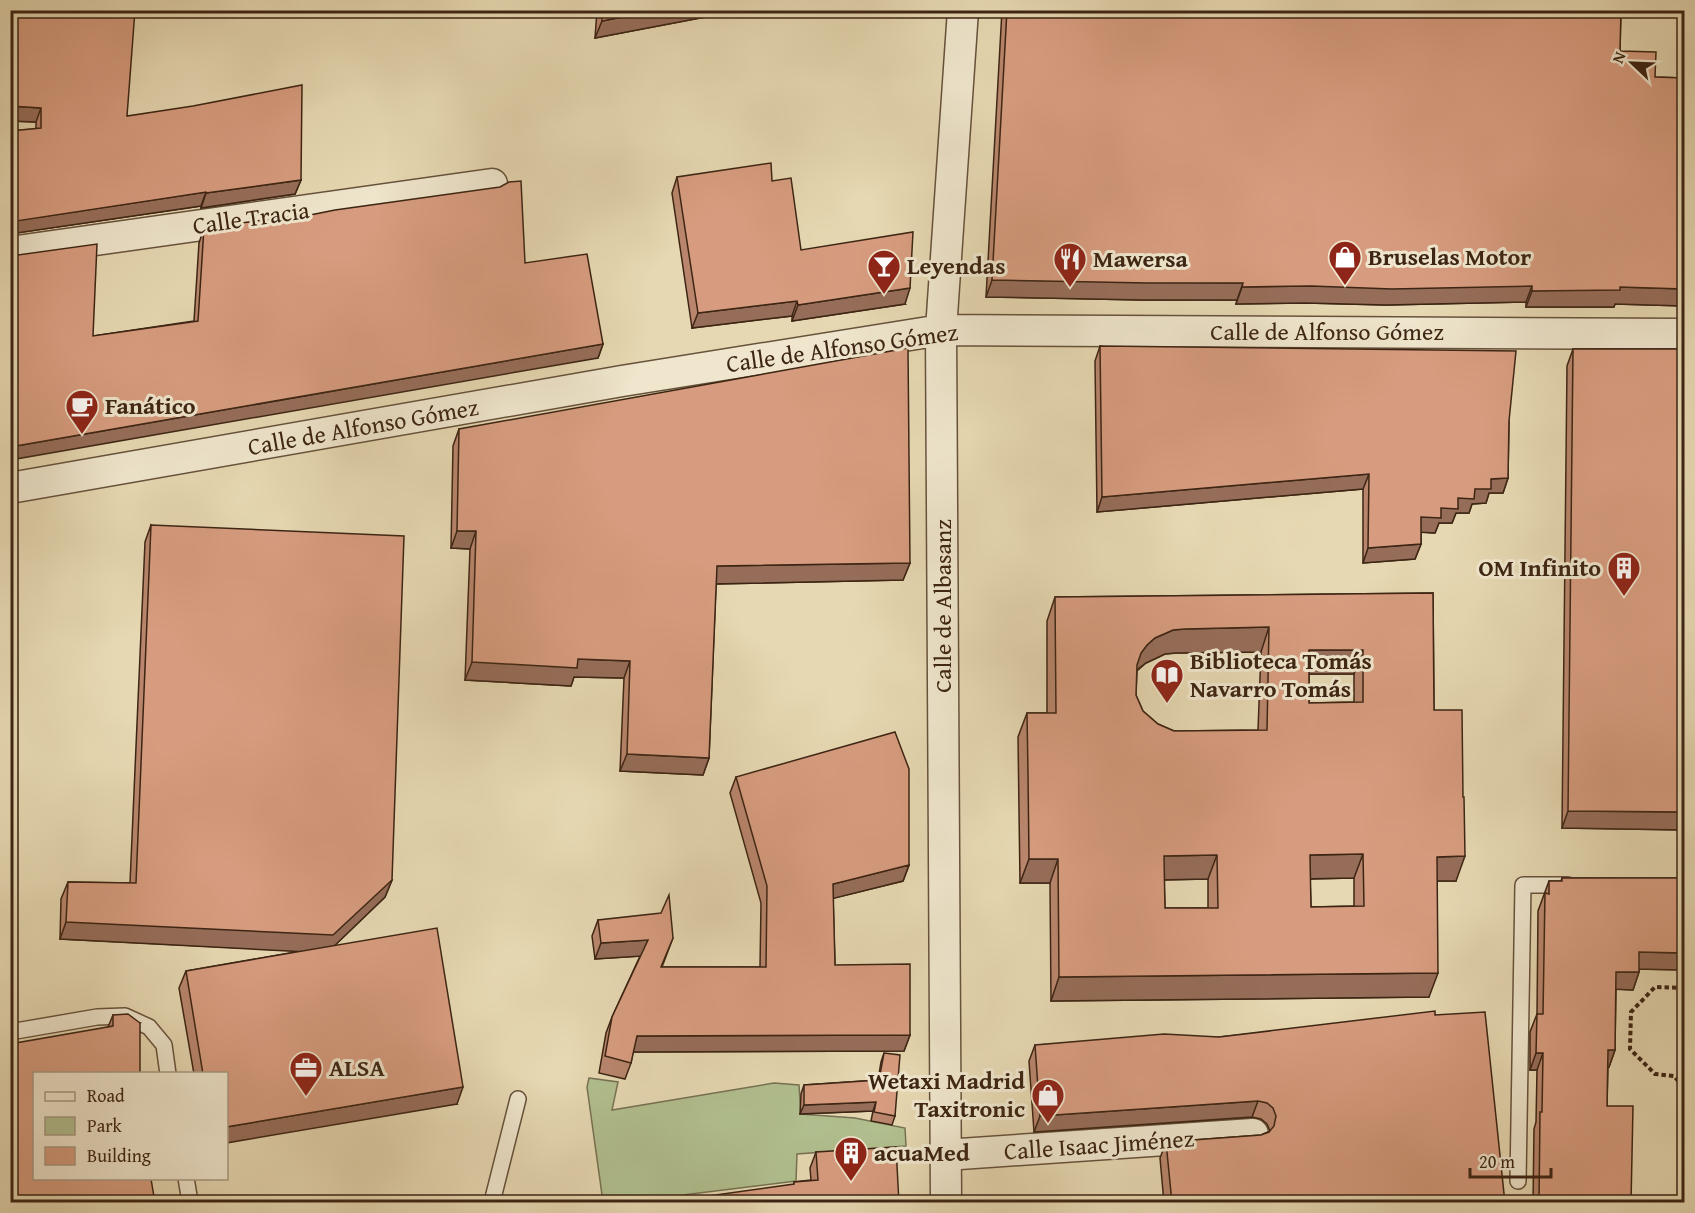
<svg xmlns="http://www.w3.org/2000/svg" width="1695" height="1213" viewBox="0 0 1695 1213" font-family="'Gentium Book Plus',serif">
<rect width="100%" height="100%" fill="#e6d8b2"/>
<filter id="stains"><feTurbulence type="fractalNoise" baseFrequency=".00333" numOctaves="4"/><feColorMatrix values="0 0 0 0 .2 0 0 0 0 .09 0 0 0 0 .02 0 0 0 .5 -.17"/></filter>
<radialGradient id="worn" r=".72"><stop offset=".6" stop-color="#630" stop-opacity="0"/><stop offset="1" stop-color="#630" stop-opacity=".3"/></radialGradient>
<path fill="#b1bf8f" stroke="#777252" stroke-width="1.5" d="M589,1078L618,1082L612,1110L774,1083L799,1085L801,1114L855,1118L905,1128L906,1146L797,1154L796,1181L626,1202H603L587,1087Z"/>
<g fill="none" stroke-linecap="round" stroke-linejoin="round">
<defs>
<path id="lane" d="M10,1032L97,1017L125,1016L149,1027L164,1045L168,1074
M186,1178L190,1202
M1518,1181L1523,885H1568
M492,1202L518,1099"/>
<path id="street" d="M10,252L492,184
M10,488L622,381L941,330L1684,334
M945,1155L1253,1134
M946,1202L941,330L963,10"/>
</defs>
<use href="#lane" stroke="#67523c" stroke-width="18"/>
<use href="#street" stroke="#67523c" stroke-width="33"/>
<path stroke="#3d2514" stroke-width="4" stroke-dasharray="4.5 3" stroke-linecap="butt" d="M1684,988L1655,987L1631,1012L1630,1049L1655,1074L1674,1076L1684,1088"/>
<use href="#lane" stroke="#efe6cd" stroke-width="15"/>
<use href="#street" stroke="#efe6cd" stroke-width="30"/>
</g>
<path fill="#b9866d" stroke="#3d2514" stroke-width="1.5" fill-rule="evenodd" d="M10,10L127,116L301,180L295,194L201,208V206L10,234V131L36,129V122L10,121Z
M597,10H742L595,38Z
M1002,10H1621L1620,51L1655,77L1684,78V306L1615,304L1614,307H1526V302L1386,305L1305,303L1236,304L1237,300H1142L986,297Z
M677,177L772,181L801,250L905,304L792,321V316L692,328L672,193Z
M300,217L525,263L603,344L598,358L93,336L194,321L199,243L204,228Z
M1100,346L1509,421L1508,478L1503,493H1489L1486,503L1472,504L1469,513H1456L1452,523H1439L1435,533L1421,532V544L1415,559L1363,563V489L1097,512L1095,361Z
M1573,349H1684V830L1562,828L1567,366Z
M459,429L910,563L903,580L716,584L709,758L703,775L620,771L624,678L574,677L571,686L465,680L470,549L451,548L453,446Z
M151,525L392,880L385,897L334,946L457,1104L226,1074H194L179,988L186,971L301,951L60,939L61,899L68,882L130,883L145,542Z
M1433,593L1434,710L1456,881H1437L1429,997L1051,1001L1050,883H1020L1018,737L1027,713H1047V621L1055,597ZM1261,652L1258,730L1174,731L1158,724L1143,711L1136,695L1137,671L1146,663L1165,654L1176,653ZM1309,674H1354V702L1309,703ZM1354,878V906L1311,907L1310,879ZM1208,879V908H1165L1164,880Z
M736,777L909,865L903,881L833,898L835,965L910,1035L904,1051L633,1052L631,1063L625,1079L599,1073L606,1033L612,1017L640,956L595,959L592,936L598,920L673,938L662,967H760L761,903L730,793Z
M1562,878H1684V970L1639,969V972L1633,990L1616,989L1615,1050L1609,1067H1608L1607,1106L1631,1203H1533L1534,1129L1536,1122L1537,1070H1530V1032L1537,1014L1538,911L1549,881H1561Z
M113,1015L140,1023L34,1074L108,1027Z
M1435,1015L1505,1203H1164L1160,1158L1166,1142L1261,1135L1270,1131L1267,1124L1261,1119L1252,1117L1034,1132L1029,1061L1035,1045L1219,1037Z
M884,1053L895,1116L892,1125L871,1121L873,1111L800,1114L801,1094L804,1085L878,1080L881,1062Z
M816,1152L899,1203L794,1184V1182L811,1180L810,1168Z"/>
<path fill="#966d59" stroke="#3d2514" stroke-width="1.5" d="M657,10H742L595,38L602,21Z
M10,106L41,108L36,122L10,121Z
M301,180L295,194L201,208L206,193Z
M206,192L201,206L10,234V222L13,221Z
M992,280L1243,283L1237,300H1142L986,297Z
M1311,286H1532L1526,302L1386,305L1305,303L1236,304L1242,287Z
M1620,287L1684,289V306L1615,304L1614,307H1526L1532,291Z
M910,288L905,304L792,321L798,305Z
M797,301L792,316L692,328L698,313Z
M603,344L598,358L10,460V447Z
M1369,474L1363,489L1097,512L1102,497Z
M1508,478L1503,493H1489L1486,503L1472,504L1469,513H1456L1452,523H1439L1435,533L1416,532L1421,517L1441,508L1491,479Z
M457,531H476L470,549L451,548Z
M1421,544L1415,559L1363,563L1368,548Z
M910,563L903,580L711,584L717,566Z
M1269,627L1261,652L1176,653L1165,654L1146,663L1138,669L1132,677L1141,653L1147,645L1155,638L1173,630L1185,629Z
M1309,650H1363L1354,674H1300Z
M578,659L630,661L624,678L574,677L571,686L465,680L472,662Z
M627,754L709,758L703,775L620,771Z
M1568,811L1684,812V830L1562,828Z
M1363,854L1354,878L1301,879L1310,855Z
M1217,855L1208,879L1155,880L1164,856Z
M1465,856L1456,881H1428L1437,857Z
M1029,859H1058L1050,883H1020Z
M909,865L903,881L827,900L833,884Z
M392,880L385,897L327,953L60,939L66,922Z
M648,940L642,956L595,959L601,943Z
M1639,952L1684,953V970L1633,969Z
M1616,972H1639L1633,990L1610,989Z
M1438,973L1429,997L1051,1001L1059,977Z
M910,1035L904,1051L631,1052L637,1036Z
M1608,1050H1615L1609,1067H1602Z
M1536,1053H1543L1537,1070H1530Z
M463,1087L457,1104L226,1143V1127Z
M1258,1101L1252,1117L1034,1132L1040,1116Z
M876,1102L873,1111L800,1114L804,1105Z"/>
<path fill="#d79c7f" stroke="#3d2514" stroke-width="1.5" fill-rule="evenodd" d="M10,10H135L127,116L193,106L302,85L301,180L206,193V192L10,222V131L41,128V108L10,106Z
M602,10H657L602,21Z
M1007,10H1621L1620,51L1656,52L1655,77L1684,78V289L1620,287V290L1532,291V286L1392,289L1311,286L1242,287L1243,283H1148L992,280Z
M771,163L772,181L791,178L801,250L913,232L910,288L798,305L797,301L698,313L677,177Z
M521,181L525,263L587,254L603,344L10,447V254L18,255L97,244L93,336L198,321L204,228L300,215V217L335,210L500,187L509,182Z
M1100,346L1516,351L1509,421L1508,478L1491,479V489H1475L1474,499L1458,498V509L1441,508V518L1421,517V544L1368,548L1369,474L1102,497Z
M908,348L910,563L717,566L709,758L627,754L630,661L578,659L577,668L472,662L476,531H457L459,429Z
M1573,349H1684V812L1568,811Z
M151,525L404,536L392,880L333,935L66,922L68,882L136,883Z
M1433,593L1434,710H1462L1463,797H1464L1465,856L1437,857L1438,973L1059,977L1058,859H1029L1028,774L1027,713H1056L1055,597ZM1269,627L1267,730L1174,731L1158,724L1143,711L1136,695L1137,665L1141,653L1147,645L1155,638L1173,630L1185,629ZM1309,650H1363V702L1309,703ZM1363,854L1364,906L1311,907L1310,855ZM1217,855L1218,908H1165L1164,856Z
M895,732L909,769V865L833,884L835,965L910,964V1035L637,1036L631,1063L605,1056L612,1017L648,940L601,943L598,920L661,913L669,895L673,938L661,967H766L767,886L736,777Z
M1562,878H1684V953L1639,952V972H1616L1615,1050H1608L1607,1106H1633L1631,1203H1539L1540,1112H1542L1543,1053H1536L1537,1014H1543L1545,893L1549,894V881H1562Z
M437,928L463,1087L226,1127V1074H203L186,971Z
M1435,1011V1015L1485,1012L1505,1203H1172L1166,1142L1261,1135L1269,1132L1274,1126L1276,1116L1273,1108L1267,1103L1258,1101L1040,1116L1035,1045L1164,1034L1219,1037Z
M128,1014L140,1023V1074H34V1179H151L155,1203H10V1044L113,1026V1015Z
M884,1053L900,1055L895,1116L874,1112L876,1102L804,1105V1085L879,1080Z
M896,1147L899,1203H658L794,1184V1182L818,1180L816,1152Z"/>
<defs>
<symbol id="shop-pin" viewBox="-11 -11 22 30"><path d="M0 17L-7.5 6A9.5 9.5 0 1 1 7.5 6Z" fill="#8f2418" stroke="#efe6cd"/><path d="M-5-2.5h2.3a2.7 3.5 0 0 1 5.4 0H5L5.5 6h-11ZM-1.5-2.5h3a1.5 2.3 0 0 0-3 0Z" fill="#fff"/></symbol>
<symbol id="restaurant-pin" viewBox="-11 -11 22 30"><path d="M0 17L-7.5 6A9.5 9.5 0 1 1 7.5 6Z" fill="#8f2418" stroke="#efe6cd"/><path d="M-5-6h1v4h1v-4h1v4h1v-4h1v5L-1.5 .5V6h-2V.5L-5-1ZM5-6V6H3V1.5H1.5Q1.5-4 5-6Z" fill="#fff"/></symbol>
<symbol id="bar-pin" viewBox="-11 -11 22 30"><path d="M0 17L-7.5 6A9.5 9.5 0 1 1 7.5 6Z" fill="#8f2418" stroke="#efe6cd"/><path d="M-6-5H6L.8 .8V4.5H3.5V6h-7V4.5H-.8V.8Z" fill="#fff"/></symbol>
<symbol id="cafe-pin" viewBox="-11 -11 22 30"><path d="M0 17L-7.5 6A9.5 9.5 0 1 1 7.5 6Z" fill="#8f2418" stroke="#efe6cd"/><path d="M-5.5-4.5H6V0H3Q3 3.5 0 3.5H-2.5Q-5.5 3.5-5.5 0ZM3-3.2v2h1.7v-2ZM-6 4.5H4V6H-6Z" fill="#fff"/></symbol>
<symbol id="building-pin" viewBox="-11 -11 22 30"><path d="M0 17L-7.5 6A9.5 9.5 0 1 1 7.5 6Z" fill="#8f2418" stroke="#efe6cd"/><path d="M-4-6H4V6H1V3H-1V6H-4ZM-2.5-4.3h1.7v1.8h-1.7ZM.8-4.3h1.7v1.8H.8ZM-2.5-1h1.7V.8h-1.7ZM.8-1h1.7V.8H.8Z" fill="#fff"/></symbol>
<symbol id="library-pin" viewBox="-11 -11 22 30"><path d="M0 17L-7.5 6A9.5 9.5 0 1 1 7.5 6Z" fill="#8f2418" stroke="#efe6cd"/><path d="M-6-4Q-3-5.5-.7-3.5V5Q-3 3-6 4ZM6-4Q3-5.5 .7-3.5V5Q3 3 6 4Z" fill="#fff"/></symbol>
<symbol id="office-pin" viewBox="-11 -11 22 30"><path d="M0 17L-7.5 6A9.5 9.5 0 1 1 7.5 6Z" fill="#8f2418" stroke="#efe6cd"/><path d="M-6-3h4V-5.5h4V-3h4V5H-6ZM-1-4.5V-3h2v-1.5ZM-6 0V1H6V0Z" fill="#fff"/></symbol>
</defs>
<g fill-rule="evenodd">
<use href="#shop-pin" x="1326" y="238" width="38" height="52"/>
<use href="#restaurant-pin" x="1051" y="240" width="38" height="52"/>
<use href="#bar-pin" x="865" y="247" width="38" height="52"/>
<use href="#cafe-pin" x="63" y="387" width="38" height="52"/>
<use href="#building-pin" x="1605" y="549" width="38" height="52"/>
<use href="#library-pin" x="1148" y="656" width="38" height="52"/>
<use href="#office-pin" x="287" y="1049" width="38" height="52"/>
<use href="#shop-pin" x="1029" y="1076" width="38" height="52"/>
<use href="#building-pin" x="832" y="1134" width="38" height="52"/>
</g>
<g text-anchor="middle" stroke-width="6" stroke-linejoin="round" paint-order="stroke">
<g font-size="24" fill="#3d2514" stroke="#efe6cd">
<text transform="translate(251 218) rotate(-8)" y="8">Calle Tracia</text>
<text x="1327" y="340">Calle de Alfonso Gómez</text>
<text transform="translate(842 348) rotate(-8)" y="8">Calle de Alfonso Gómez</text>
<text transform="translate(363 427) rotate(-10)" y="8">Calle de Alfonso Gómez</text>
<text transform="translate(943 606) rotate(-90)" y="8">Calle de Albasanz</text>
<text transform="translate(1099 1145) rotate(-4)" y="8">Calle Isaac Jiménez</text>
</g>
<g font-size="24" font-weight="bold" fill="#3d2514" stroke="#efe6cd" text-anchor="start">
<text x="1368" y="265">Bruselas Motor</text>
<text x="1093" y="267">Mawersa</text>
<text x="907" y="274">Leyendas</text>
<text x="105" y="414">Fanático</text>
<text x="1601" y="576" text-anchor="end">OM Infinito</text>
<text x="1190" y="669">Biblioteca Tomás<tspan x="1190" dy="28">Navarro Tomás</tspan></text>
<text x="329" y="1076">ALSA</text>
<text x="1025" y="1089" text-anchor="end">Wetaxi Madrid<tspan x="1025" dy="28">Taxitronic</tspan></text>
<text x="874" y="1161">acuaMed</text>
</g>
</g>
<rect width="1695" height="1213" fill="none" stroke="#e6d8b2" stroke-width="36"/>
<rect x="12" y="12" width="1671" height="1189" fill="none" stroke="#3d2514" stroke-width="3"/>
<rect x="18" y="18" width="1659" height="1177" fill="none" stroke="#3d2514" stroke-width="1.5"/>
<rect x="33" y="1072" width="195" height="108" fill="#efe6cd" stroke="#a89983" stroke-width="1.5"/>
<rect x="45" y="1092" width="30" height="9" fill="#efe6cd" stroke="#a89983" stroke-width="1.5"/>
<text x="87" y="1102" font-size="18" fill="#3d2514">Road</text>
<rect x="45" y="1117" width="30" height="18" fill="#b1bf8f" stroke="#a89983" stroke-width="1.5"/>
<text x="87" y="1132" font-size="18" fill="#3d2514">Park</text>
<rect x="45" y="1147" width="30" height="18" fill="#d79c7f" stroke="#a89983" stroke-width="1.5"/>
<text x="87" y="1162" font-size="18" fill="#3d2514">Building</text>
<g transform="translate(1632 63) rotate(293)" stroke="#efe6cd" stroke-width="4.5" paint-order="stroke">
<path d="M0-4.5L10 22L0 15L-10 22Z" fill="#3d2514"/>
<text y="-9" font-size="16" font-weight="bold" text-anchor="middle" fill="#3d2514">N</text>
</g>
<path d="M1470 1168v9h81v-9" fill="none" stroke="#3d2514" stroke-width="3"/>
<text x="1479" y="1168" font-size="18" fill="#3d2514" stroke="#efe6cd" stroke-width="4.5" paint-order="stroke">20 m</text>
<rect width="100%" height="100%" filter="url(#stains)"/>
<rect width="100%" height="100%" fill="url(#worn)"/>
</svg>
